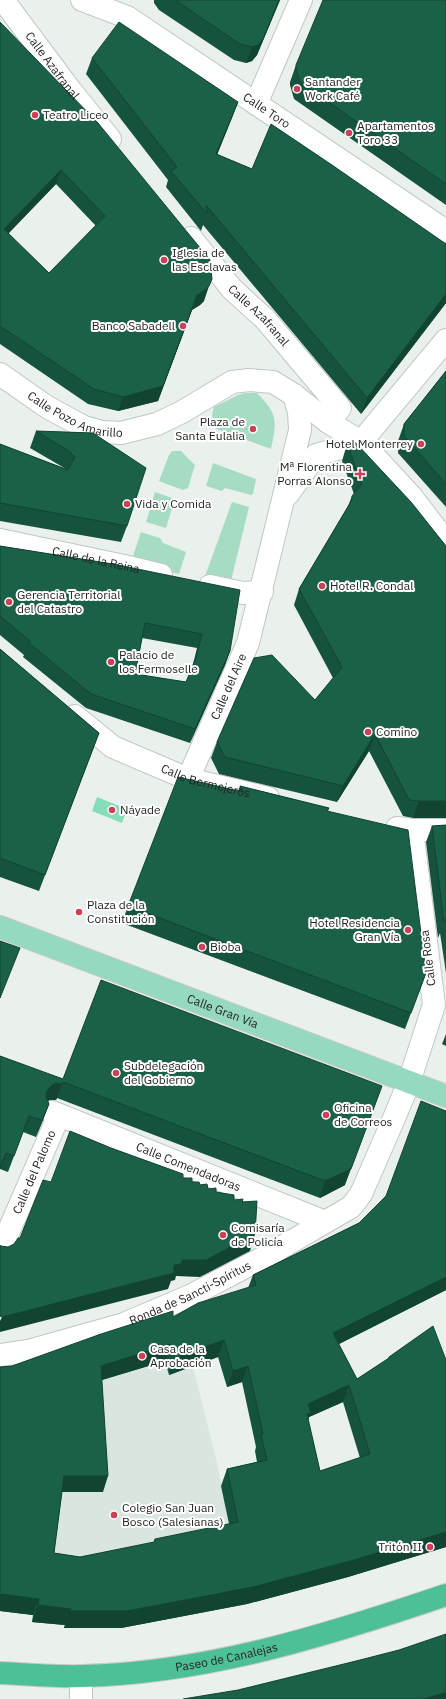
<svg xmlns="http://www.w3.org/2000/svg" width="446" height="1699" viewBox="0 0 446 1699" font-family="'IBM Plex Sans',sans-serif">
<rect width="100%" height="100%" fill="#eaf1ed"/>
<path fill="#d8e6df" d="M165,1361L169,1375L193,1367L216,1458L232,1539L248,1603L121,1628H64V1625L32,1622L58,1492H102L95,1382Z"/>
<path fill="#a7dcc4" d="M245,393H257C278,414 277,421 271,449L216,429C212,421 211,416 214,407L238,395Z
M172,451H181L195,465L188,488L183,490L159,481L169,455Z
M213,463L256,479L253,494L251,495L225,488L222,491L206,486Z
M155,492L175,499L166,528L146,522Z
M232,502L249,507L230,585L204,579Z
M141,532L160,538L163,543L186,552L179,574L131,562Z"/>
<path fill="#85ddb9" d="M97,797L127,809L122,823L92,811Z"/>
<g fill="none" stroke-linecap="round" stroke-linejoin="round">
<defs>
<g id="minor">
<path id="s1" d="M3,0L71,91L110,139"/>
<path id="s2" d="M82,0L127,17L446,231"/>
<path d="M256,104L301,0"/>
<path id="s3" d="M191,238L232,289L265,319L340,408L328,422"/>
<path id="s4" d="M0,374L47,407L84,427L102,432L121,433L157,424L182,412L232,382L249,380L273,382L294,395L328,422L361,442L411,496L446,542"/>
<path d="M361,442L446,340"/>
<path d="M288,494L316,455L361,442"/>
<path id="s5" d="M0,540L124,566L161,575"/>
<path d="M210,586L243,593L262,592"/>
<path id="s6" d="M75,716L113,747L188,779L268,798"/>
<path id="s7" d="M188,779L248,643L300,430L299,412L294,395"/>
<path d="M397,828L412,830H446"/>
<path id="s8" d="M52,1112L325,1222"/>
<path id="s9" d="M0,1251L59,1115"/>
<path id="s10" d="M0,1355L28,1351L124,1324L190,1296L270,1254L351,1207L361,1194L395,1116L409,1082L434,1005L412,830"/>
<path d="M81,1676V1699"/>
</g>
<g id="major">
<path id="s11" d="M0,927L446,1096"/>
</g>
<g id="highway">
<path id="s12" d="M0,1673C27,1674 55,1677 82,1676C207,1673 328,1635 446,1595"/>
</g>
</defs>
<use href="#minor" stroke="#c0c7c4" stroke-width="24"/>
<use href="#major" stroke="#cacbcb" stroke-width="24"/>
<use href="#highway" stroke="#cacbcb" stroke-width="24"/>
<use href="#minor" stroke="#fff" stroke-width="22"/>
<use href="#major" stroke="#95d9c0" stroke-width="22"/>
<use href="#highway" stroke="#4ec096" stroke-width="22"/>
</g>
<path fill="#16533e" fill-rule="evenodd" d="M154,0H280L257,55L252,61L246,63L234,60L159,10L154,3Z
M446,0V205L294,99L290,85V82L296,65Z
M0,22L204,301L200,305L192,310L158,401L118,411L88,404L0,344ZM56,184L96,226L49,273L8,234Z
M92,58L238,102L217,154L252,169L446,244V303L361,414L203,225L201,231L166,187L168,180L86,74Z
M446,371V507L398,453V441L404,424Z
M36,431L93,433L127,526L121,542L0,521V444L66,469L30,448Z
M347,444L446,546V818H413L403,816L369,751L337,802L219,774L211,758L217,742L315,700L333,678L294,605L299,589L348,506L352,496L354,494L342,461Z
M0,546L113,564L230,651L225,665L190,743L86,708L23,657L24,655L0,635ZM142,638L197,648L192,668L186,682L135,674Z
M0,649L99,733L39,891L0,877Z
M240,786L329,808L328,811L426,973L405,1029L122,923L128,906L238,791Z
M446,825V973L440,933L438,938L426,842L432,826Z
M446,1034V1046L442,1044Z
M0,1056L345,1185L320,1198L57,1098L56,1100H50L47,1101L49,1104L43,1120L36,1137L23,1132L8,1172L0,1169Z
M446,1111V1290L339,1344L357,1379L388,1359L389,1357L446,1360V1547L348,1577L247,1604L121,1628H64L65,1625L32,1622L33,1615L0,1611V1367L12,1366L173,1317L248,1288L253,1275L359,1223L386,1196ZM218,1357L227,1387L242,1382L256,1447L255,1451L257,1462L227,1469L221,1486L229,1524L154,1543L80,1557L54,1553L62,1492H103L102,1380L165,1361L169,1375ZM343,1402L360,1458L320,1471L308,1420L309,1417Z"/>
<path fill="#124432" d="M279,0H280L257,55L252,61L246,63L252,47Z
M238,102L232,118L211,170L216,154Z
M61,170L56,184L0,242L4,229Z
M209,286L204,301L200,305L192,310L158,401L118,411L123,397L197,295Z
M446,294V303L361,414L367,398Z
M230,651L225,665L190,743L195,729Z
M375,734L369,751L337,802L343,786Z
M419,801H446V818H413Z
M56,1083L62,1084L56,1100H50L45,1102L47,1091L51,1086Z
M382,1086L345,1185L320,1198L325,1181Z
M49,1104L43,1120L36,1137L42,1120Z
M255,1234L250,1251L200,1277L176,1276L175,1280L171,1281L168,1289L0,1332V1321L2,1317L174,1265L182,1260Z
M446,1277V1290L327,1350L333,1333Z
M224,1340L218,1357L169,1375L175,1358Z
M170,1344L165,1361L95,1382L101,1366Z
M248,1366L242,1382L227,1387L233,1371Z
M349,1385L343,1402L309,1417L305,1430L308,1404Z
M64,1476H108L103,1492H58Z
M446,1532V1547L348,1577L247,1604L121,1628H64L70,1611Z
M0,1594L39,1599L33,1615L0,1611Z
M38,1605L71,1609L65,1625L32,1622Z
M446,1692V1699H423Z"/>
<path fill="#1a6148" stroke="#124432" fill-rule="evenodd" d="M175,0H279L263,39L258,45L252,47L240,44Z
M323,0H446V184L300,82L296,69V65Z
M0,22L98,123L210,260L212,279L209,286L205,290L197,295L163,386L123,397L94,389L0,326ZM61,170L105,216L49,273L4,229Z
M119,22L238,102L216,154L252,169L271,124L332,165L446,244V294L367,398L206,205L207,214L171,171L177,167L92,58Z
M446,371V484L404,436V424Z
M36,431L93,433L146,468L127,526L0,503V444L68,470L75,457L71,454L72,453Z
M355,442L411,502L446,546V801H419L409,800L375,734L343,786L225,757L217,742L254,658L272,655L315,700L342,667L299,589L352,500V496L362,484L347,444Z
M0,546L113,564L240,590L230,651L195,729L91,694L29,643L30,641L0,616ZM145,623L202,634L196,658L186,682L135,674Z
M0,649L99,733L45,875L0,858Z
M178,777L243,792L240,786L329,808L327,811L408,830L426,973L411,1013L128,906Z
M446,825V917L444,922L432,826Z
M0,941L20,948L0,998Z
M101,980L382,1086L351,1169L325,1181L63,1082L62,1084L56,1083L51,1086L47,1091L46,1097L49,1104L42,1120L29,1116L14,1156L6,1153L0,1168V1056L63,1079Z
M421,1101L446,1111V1277L333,1333L357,1379L389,1358V1357L433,1326L446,1360V1532L354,1560L253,1587L127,1611H70L71,1609L38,1605L39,1599L0,1594V1367L12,1366L101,1334L173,1311V1317L198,1303L256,1285L253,1275L359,1223L386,1196ZM224,1340L233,1371L248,1366L263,1434L261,1435L267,1460L227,1469L238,1522L155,1539L154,1542L80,1557L54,1553L64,1476H108L101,1366L170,1344L175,1358ZM349,1385L370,1454L320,1471L307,1414L311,1413L308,1404Z
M70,1131L111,1148L183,1174V1178H192V1182H199L200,1185L207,1184L208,1189L216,1188V1192L234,1195V1200L243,1199L242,1202L257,1201L255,1234L206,1260H182L181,1264L174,1265V1273L2,1317L0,1316V1245L1,1246L8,1247L14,1244L18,1238H20L43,1180L51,1182Z
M446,1634V1692L423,1699H183L238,1690L356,1661L399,1650Z"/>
<g fill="#cf3f56" stroke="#fff" stroke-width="1.5">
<circle cx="297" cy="89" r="4"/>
<circle cx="35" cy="115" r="4"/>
<circle cx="349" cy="133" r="4"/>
<circle cx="164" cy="260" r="4"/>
<circle cx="183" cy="326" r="4"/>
<circle cx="253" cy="429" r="4"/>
<circle cx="421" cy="444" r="4"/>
<path d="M358 468h4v4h4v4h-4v4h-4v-4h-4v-4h4z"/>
<circle cx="127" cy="504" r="4"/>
<circle cx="322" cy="586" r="4"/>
<circle cx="9" cy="602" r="4"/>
<circle cx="111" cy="662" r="4"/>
<circle cx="368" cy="732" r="4"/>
<circle cx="112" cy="810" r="4"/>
<circle cx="79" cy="912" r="4"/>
<circle cx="408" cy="930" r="4"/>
<circle cx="202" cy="947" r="4"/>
<circle cx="116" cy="1073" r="4"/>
<circle cx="326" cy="1115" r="4"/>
<circle cx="223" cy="1235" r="4"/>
<circle cx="142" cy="1356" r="4"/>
<circle cx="114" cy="1515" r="4"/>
<circle cx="430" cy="1547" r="4"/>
</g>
<g text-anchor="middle" stroke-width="4" stroke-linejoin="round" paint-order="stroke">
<g font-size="12" fill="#242625" stroke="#fff">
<text dy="4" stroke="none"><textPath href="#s1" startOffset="82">Calle Azafranal</textPath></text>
<text dy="4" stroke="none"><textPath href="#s2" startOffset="216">Calle Toro</textPath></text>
<text dy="4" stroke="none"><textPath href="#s3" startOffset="103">Calle Azafranal</textPath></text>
<text dy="4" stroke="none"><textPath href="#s4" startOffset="87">Calle Pozo Amarillo</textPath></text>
<text dy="4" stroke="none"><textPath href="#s5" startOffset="98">Calle de la Reina</textPath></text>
<text dy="4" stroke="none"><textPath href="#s7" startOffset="101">Calle del Aire</textPath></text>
<text dy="4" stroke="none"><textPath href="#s6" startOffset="148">Calle Bermejeros</textPath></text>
<text transform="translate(428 958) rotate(-97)" y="4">Calle Rosa</text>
<text dy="4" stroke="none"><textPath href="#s11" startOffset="238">Calle Gran Vía</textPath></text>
<text dy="4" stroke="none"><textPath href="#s8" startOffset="147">Calle Comendadoras</textPath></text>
<text dy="4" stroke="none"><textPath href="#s9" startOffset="86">Calle del Palomo</textPath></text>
<text dy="4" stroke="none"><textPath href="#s10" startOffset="201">Ronda de Sancti-Spíritus</textPath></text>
<text dy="4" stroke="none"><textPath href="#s12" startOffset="228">Paseo de Canalejas</textPath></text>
</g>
<g font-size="12" fill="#242625" stroke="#fff" text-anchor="start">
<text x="305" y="86">Santander<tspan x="305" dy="14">Work Café</tspan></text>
<text x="43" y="119">Teatro Liceo</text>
<text x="357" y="130">Apartamentos<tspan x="357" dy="14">Toro 33</tspan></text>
<text x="172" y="257">Iglesia de<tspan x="172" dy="14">las Esclavas</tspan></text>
<text x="175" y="330" text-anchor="end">Banco Sabadell</text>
<text x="245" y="426" text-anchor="end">Plaza de<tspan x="245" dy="14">Santa Eulalia</tspan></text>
<text x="413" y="448" text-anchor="end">Hotel Monterrey</text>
<text x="352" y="471" text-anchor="end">Mª Florentina<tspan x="352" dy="14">Porras Alonso</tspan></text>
<text x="135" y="508">Vida y Comida</text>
<text x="330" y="590">Hotel R. Condal</text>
<text x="17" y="599">Gerencia Territorial<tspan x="17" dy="14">del Catastro</tspan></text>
<text x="119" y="659">Palacio de<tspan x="119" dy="14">los Fermoselle</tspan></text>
<text x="376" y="736">Comino</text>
<text x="120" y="814">Náyade</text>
<text x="87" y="909">Plaza de la<tspan x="87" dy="14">Constitución</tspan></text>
<text x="400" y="927" text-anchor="end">Hotel Residencia<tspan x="400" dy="14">Gran Vía</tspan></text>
<text x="210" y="951">Bioba</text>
<text x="124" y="1070">Subdelegación<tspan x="124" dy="14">del Gobierno</tspan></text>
<text x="334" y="1112">Oficina<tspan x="334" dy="14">de Correos</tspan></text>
<text x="231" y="1232">Comisaría<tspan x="231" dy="14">de Policía</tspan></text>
<text x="150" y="1353">Casa de la<tspan x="150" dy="14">Aprobación</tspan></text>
<text x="122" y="1512">Colegio San Juan<tspan x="122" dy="14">Bosco (Salesianas)</tspan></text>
<text x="422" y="1551" text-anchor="end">Tritón II</text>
</g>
</g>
</svg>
